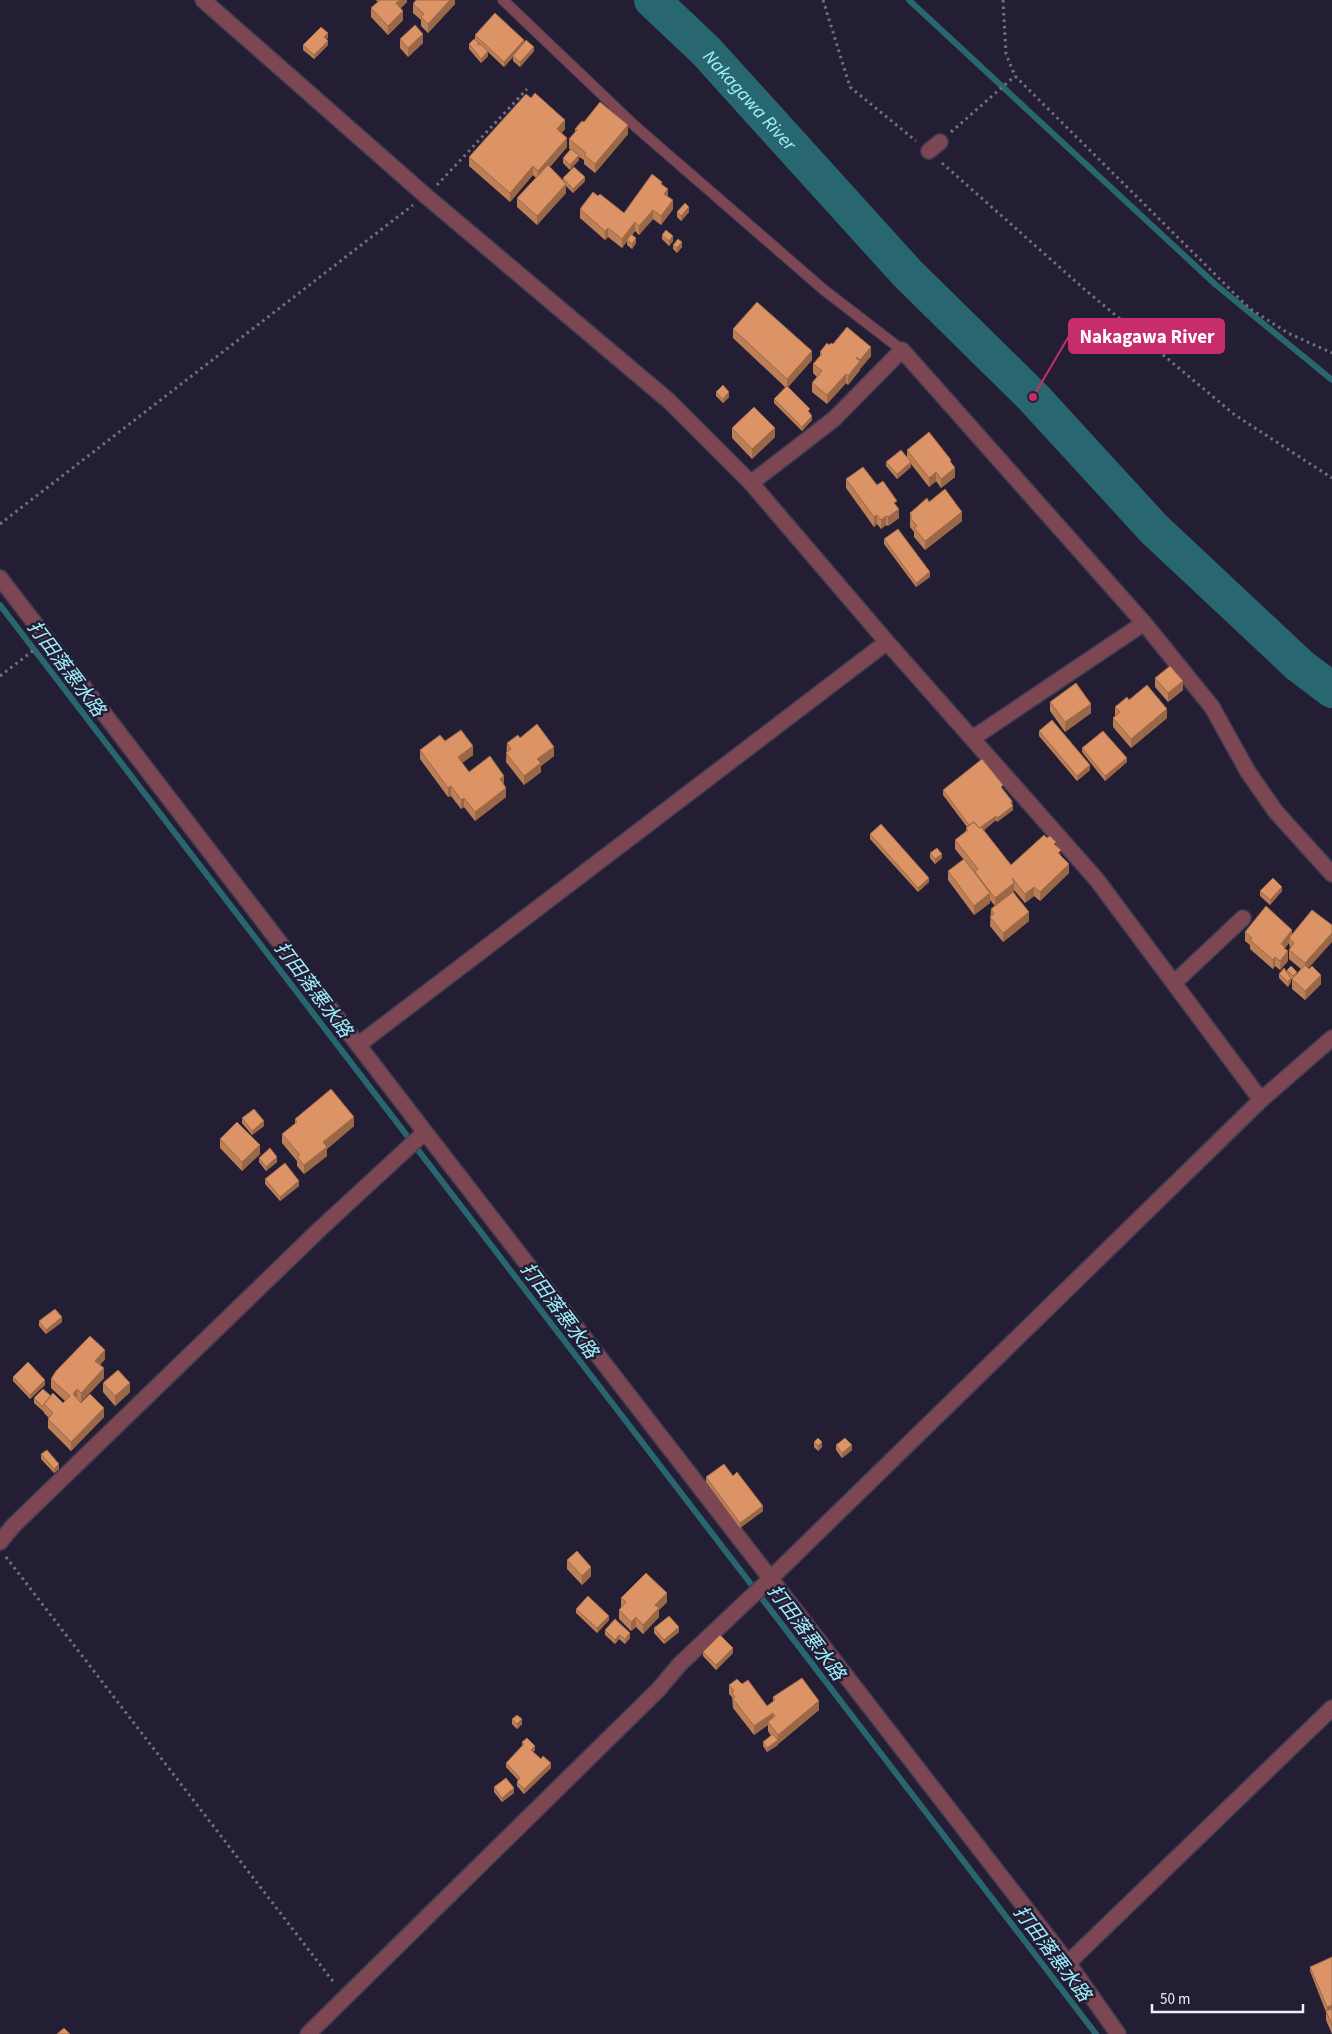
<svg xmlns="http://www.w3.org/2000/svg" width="1332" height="2034" viewBox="0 0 1332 2034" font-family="'Source Sans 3','Noto Sans JP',sans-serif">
<rect width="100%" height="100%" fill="#241e35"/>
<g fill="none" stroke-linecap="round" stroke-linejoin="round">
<path stroke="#296770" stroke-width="6" d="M909,0L1216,285L1332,380
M0,605L1096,2034"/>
<path stroke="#296770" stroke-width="36" id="s1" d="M652,0L706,51L907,273L1033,397L1154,529L1299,665L1332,690"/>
<defs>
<path id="lane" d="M503,0L635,126L824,290L902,350"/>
<path id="street" d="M203,0L426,196L669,401L751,483L887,642L1097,880L1261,1100
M929,151L940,142
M751,483L834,419L902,350L1144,623L1212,707L1248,772L1276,812L1332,874
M0,578L425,1132L1068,1963L1118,2034
M973,738L1144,623
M1175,982L1243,918
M358,1045L887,642
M0,1542L13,1526L320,1229L425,1132
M1068,1963L1332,1708
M308,2034L658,1690L680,1664L770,1579L1261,1100L1332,1038"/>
</defs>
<use href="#lane" stroke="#413b51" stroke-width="12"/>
<use href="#street" stroke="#413b51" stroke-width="18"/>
<path stroke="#746f83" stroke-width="3" stroke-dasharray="2.5 4" stroke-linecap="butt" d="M823,0L850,87L916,141
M1003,0L1006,54L1015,76L1249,308L1288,333L1332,353
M951,132L1015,76
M942,163L1083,288L1235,415L1332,478
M437,185L527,89
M0,524L413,205
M0,676L34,650
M6,1557L335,1984"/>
<use href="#lane" stroke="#7c4653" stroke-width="10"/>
<use href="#street" stroke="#7c4653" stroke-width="15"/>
</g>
<path fill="#bd7f58" d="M376,0H407V2L400,8L403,20L388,35L371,17V8L378,2Z
M455,0V4L428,33L421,26V20L413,13V4Z
M475,35L524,42L534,51L520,67L513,61V57L504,67L488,52V56L481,63L469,49V44L475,39Z
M328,38L327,39L328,45L314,59L303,50V45Z
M400,39L423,43L408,57L400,48Z
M584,122L628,134L595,173L584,164V160L579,157V160L570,170L563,163V158L570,150L569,148V139L575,132V129Z
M565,129L561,133L567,147L550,167L563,180V178L585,181L573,193L566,186V193L537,225L517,207V198L536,178L533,175L510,202L469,166V157Z
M662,185L673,209L661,225L653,219L639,235L635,231L632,235L636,243L632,249L627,245V241L622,248L608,237L605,240L580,218V209L624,213Z
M677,212H689L681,221L677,217Z
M662,235L673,241L669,246L662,239Z
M673,245L682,247L677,253L673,249Z
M733,329L812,360L788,387L810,413L812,420L802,431L774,403V399L785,387L733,338Z
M833,344L871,356L860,369V368V370L848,385L846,383L827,404L812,392V383L817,377L813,373V364L820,356V352L829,345Z
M716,392L729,397L723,403L716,396Z
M732,428L775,437L752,459L732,438Z
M907,450L951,463L955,477L941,488L936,481L929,487L911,464V467L897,479L886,466V462L907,457Z
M846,479L877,485L897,507L899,518L888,526L886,525L881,529L877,524L874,527L846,488Z
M929,502L962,521L925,550L914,537V532L910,527V513Z
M884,539L930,577L916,587L884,544Z
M1155,678L1183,690L1168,702L1155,687Z
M1050,702L1091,713L1065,732L1050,711Z
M1115,707L1167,718L1131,748L1113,727V718L1115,716Z
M1039,731L1090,770L1077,781L1039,736Z
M520,738L554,756L541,766V772L524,785L506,762L507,743Z
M445,741L473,755L462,763L469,772L504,785L506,797L475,821L464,807L461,809L451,796L448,797L420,759V750Z
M1082,748L1127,762L1105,781L1082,752Z
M943,790H1003L1012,801L1013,810L997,822L996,820L984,830L1011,865L1056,845L1069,873L1040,901L1034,896L1025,903L1014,890V892L1029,921L1003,942L990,926L991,909L995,906L990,900V903L974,915L948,880V871L964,860L955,849V840L966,831V828L967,827L943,795Z
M870,834L929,882L918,892L870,839Z
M930,853L942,858L935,864L930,858Z
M1260,891H1282L1270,905L1260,896Z
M1245,932L1292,935L1308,969L1321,984L1305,1000L1292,989V980L1291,979V982L1288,987L1279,978V974L1287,973V970L1297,974L1301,969L1289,959V950L1290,948L1289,943L1285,948L1288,961L1280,970L1275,966L1273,969L1250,949V945L1245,941Z
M242,1118L264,1126L252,1135L242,1123Z
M295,1119L354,1126L327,1149V1156L304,1174L297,1166V1161L282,1143V1134L295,1124Z
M220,1139L260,1154L242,1171L220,1148Z
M259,1158L277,1162L266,1171L259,1162Z
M265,1179L299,1186L280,1201L265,1184Z
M39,1321L62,1322L46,1334L39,1326Z
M105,1359L100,1365L104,1378L81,1402L104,1417L71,1451L48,1428V1419L49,1418L44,1413V1412L34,1403V1398L51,1396L63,1403L65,1401L51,1388V1379Z
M13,1377L45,1385L30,1399L13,1381Z
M103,1383L130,1392L115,1406L103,1392Z
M814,1442L822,1447L818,1451L814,1447Z
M836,1445L852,1450L842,1458L836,1450Z
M41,1454L59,1469L54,1473L41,1459Z
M706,1477L763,1511L740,1528L706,1482Z
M567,1560L591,1576L582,1585L567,1569Z
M621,1598L667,1602L659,1610V1617L643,1634L636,1627L631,1631L619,1619V1610L621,1607Z
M576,1609L609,1620L597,1633L576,1613Z
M654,1628L679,1632L664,1644L654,1633Z
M605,1630L630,1638L625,1644L619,1639L615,1644L605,1635Z
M703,1652L733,1653L716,1670L703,1656Z
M742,1684L767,1706L773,1702V1697L819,1710L778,1744V1745L767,1752L763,1746V1742L771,1736L768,1731V1725L754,1735L733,1708L732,1697L729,1694V1685Z
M512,1719L522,1724L517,1729L512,1724Z
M522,1742L535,1750L533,1752L551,1768L524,1794L517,1786V1782L518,1780L506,1767V1763L522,1746Z
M494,1787L514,1793L502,1802L494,1792Z
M1332,1957V2034L1326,2020V2012L1310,1971V1967Z"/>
<path fill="#9a6847" d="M400,0H407V2L396,13V3Z
M450,0H455V4L428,33V24Z
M403,11V20L388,35V26Z
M328,33V38L324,42V37Z
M423,34V43L408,57V48Z
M524,40V45L504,67V62Z
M328,41V45L314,59V55Z
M534,47V51L520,67V62Z
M488,51V56L481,63V59Z
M565,120V129L557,138V129Z
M628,125V134L595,173V164Z
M567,138V147L538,180V171Z
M579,155V160L570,170V165Z
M533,166V175L510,202V193Z
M585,177V181L573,193V189Z
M566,184V193L537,225V216Z
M668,189V198L664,194Z
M673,200V209L661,225V216Z
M689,207V212L681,221V216Z
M653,210V219L639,235V226Z
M635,222V231L622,248V239Z
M608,228V237L605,240V231Z
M673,236V241L669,246V241Z
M636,238V243L632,249V244Z
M682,242V247L677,253V248Z
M871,347V356L860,369V360Z
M812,351V360L787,388V379Z
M857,357V364L860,361V370L848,385V376Z
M846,374V383L827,404V395Z
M729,392V397L723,403V399Z
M812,416V420L802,431V427Z
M775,428V437L752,459V449Z
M911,462V467L897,479V474Z
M955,468V477L941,488V479Z
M936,472V481L929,487V478Z
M899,509V518L888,526V517Z
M962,512V521L925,550V541Z
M877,515V524L874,527V517Z
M886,516V525L881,529V520Z
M930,572V577L916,587V583Z
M1183,681V690L1168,702V693Z
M1091,704V713L1065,732V722Z
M1167,709V718L1131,748V739Z
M473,746V755L458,766V757Z
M554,747V756L541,766V772L524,785V776L537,759Z
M1127,758V762L1105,781V776Z
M1090,765V770L1077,781V776Z
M504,776V785L500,779Z
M451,786V796L448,797V788Z
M506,788V797L475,821V812Z
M464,798V807L461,809V800Z
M1012,801L1013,810L997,822V818Z
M996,816V820L978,835V830Z
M942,854V858L935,864V859Z
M1069,864V873L1040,901V892Z
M929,878V882L918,892V888Z
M1014,883V892L995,907V898Z
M1034,887V896L1025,903V894Z
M1282,887V891L1270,905V900Z
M990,893V903L974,915V906Z
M1029,912V921L1003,942V933Z
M1292,930V939L1289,938V943L1285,948V955L1288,951V961L1280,970L1281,944Z
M1332,933V942L1305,972V963Z
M1275,957V966L1273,969V960Z
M1321,975V984L1305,1000V991Z
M1291,978V982L1288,987V982Z
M354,1117V1126L327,1149V1156L304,1174V1165L323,1142Z
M264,1121V1126L252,1135V1131Z
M260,1145V1154L242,1171V1162Z
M277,1157V1162L266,1171V1167Z
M299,1181V1186L280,1201V1197Z
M62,1317V1322L46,1334V1330Z
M105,1350V1359L95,1370V1361Z
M104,1368V1378L81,1402V1393Z
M45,1380V1385L30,1399V1395Z
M130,1383V1392L115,1406V1396Z
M77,1389V1399L73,1394Z
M104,1408V1417L71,1451V1442Z
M822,1442V1447L818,1451V1446Z
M852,1445V1450L842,1458V1453Z
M59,1464V1469L54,1473V1469Z
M763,1506V1511L740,1528V1523Z
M591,1567V1576L582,1585V1576Z
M667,1593V1602L659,1610V1617L643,1634V1625L655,1605Z
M609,1616V1620L597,1633V1628Z
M636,1617V1627L631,1631V1622Z
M679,1627V1632L664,1644V1640Z
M630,1633V1638L625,1644V1639Z
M619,1635V1639L615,1644V1640Z
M733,1648V1653L716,1670V1665Z
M819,1701V1710L778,1744V1745L767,1752V1748L778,1740V1735Z
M773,1713V1722H768V1725L754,1735V1726Z
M522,1719V1724L517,1729V1724Z
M535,1746V1750L531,1754V1750Z
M551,1763V1768L524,1794V1789Z
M514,1788V1793L502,1802V1798Z
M1332,2005V2010L1327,2012V2007Z"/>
<path fill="#dc9466" stroke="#9a6847" d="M380,0H400L396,3L403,11L388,26L371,8Z
M416,0H450L428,24L421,17L424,14L413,4Z
M495,13L524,40L504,62L475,35Z
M415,25L423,34L408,48L400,39Z
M321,27L328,33L324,37L328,41L314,55L303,45Z
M474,39L479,43L477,45L480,44L488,51L481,59L469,44Z
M526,40L534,47L520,62L513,56Z
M535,93L565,120L557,129L567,138L538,171L533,166L510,193L469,157L526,94L531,98Z
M600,102L628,125L595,164L584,155L586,153L569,139L577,130L575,129L582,121L584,122Z
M571,149L579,155L570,165L563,158Z
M548,165L566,184L537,216L517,198Z
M574,167L585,177L573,189L563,178Z
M652,174L662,182L661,184L668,189L664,194L673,200L661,216L653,210L639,226L635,222L622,239L608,228L605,231L580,209L593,192L598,196L600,194L624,213Z
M685,203L689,207L681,216L677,212Z
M666,230L673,236L669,241L662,235Z
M631,234L636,238L632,244L627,240Z
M678,239L682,242L677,248L673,245Z
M757,302L812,351L787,379L733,329Z
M847,327L871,347L860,360L857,357L856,358L860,361L848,376L846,374L827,395L812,383L822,371L813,364L822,354L820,352L827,343L829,345L831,343L833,344Z
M723,385L729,392L723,399L716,392Z
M787,386L810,409L808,411L812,416L802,427L774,399Z
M754,407L775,428L752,449L732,428Z
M929,432L951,460L950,461L955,468L941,479L936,472L929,478L907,450Z
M901,450L911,462L897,474L886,462Z
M863,467L877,485L883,481L897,501L894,503L899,509L888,517L886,516L881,520L877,515L874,517L846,479Z
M945,489L962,512L925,541L914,528L917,526L910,518L912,517L910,513L927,498L929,502Z
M898,529L930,572L916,583L884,539Z
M1170,666L1183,681L1168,693L1155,678Z
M1076,683L1091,704L1065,722L1050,702Z
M1147,685L1167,709L1131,739L1113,718L1120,712L1115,707L1127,697L1129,700Z
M1052,720L1090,765L1077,776L1039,731Z
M537,724L554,747L537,759L541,763L524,776L506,753L511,749L507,743L518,735L520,738Z
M461,730L473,746L458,757L469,772L490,756L504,776L500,779L506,788L475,812L464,798L461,800L451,786L448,788L420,750L440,735L445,741Z
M1103,731L1127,758L1105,776L1082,748Z
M982,759L1003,785L1001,787L1012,801L1011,803L1013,806L997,818L996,816L979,828L974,822L969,825L943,790Z
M974,822L979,828L981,827L1011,865L1044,835L1047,838L1050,836L1056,842L1054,844L1061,850L1058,853L1069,864L1040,892L1034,887L1025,894L1012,878L1014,883L995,898L975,872L978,869L955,840L968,830L966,828Z
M881,824L929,878L918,888L870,834Z
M937,848L942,854L935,859L930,853Z
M964,859L990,893L974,906L948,871Z
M1273,878L1282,887L1270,900L1260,891Z
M1013,892L1029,912L1003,933L990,917L994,914L991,909Z
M1266,906L1292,930L1281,944L1285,947L1284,948L1288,951L1280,961L1275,957L1273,960L1250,940L1252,938L1245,932Z
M1312,910L1332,925V933L1305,963L1289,950L1294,943L1289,938Z
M1305,965L1309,969L1312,966L1321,975L1305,991L1292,979Z
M1291,966L1297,972L1293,976L1287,970Z
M1284,968L1291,978L1288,982L1279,974Z
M331,1089L354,1117L323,1142L327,1147L304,1165L297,1157L300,1155L282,1134L297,1122L295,1119Z
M254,1109L264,1121L252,1131L242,1118Z
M237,1122L260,1145L242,1162L220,1139Z
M270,1148L277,1157L266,1167L259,1158Z
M285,1163L299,1181L280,1197L265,1179Z
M55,1309L62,1317L46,1330L39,1321Z
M90,1336L105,1350L95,1361L104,1368L81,1393L77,1389L73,1394L81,1403L90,1394L104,1408L71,1442L48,1419L53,1413L44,1404L53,1393L63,1403L70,1396L51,1379L56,1371Z
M28,1362L45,1380L30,1395L13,1377Z
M118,1370L130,1383L115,1396L103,1383Z
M43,1389L51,1396L44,1404L43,1407L34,1398Z
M818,1438L822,1442L818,1446L814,1442Z
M845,1438L852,1445L842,1453L836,1445Z
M47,1450L59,1464L54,1469L41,1454Z
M724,1464L733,1476L737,1472L763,1506L740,1523L706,1477Z
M577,1551L591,1567L582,1576L567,1560Z
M646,1573L667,1593L655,1605L659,1608L643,1625L636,1617L631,1622L619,1610L626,1602L621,1598Z
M588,1596L609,1616L597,1628L576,1609Z
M669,1616L679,1627L664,1640L654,1628Z
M615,1619L630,1633L625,1639L619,1635L615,1640L605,1630Z
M720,1635L733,1648L716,1665L703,1652Z
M802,1678L819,1701L778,1735L768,1722L775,1716L773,1713L754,1726L733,1699L735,1697L732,1693L734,1691L729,1685L737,1679L742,1684L748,1680L767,1706L775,1700L773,1697Z
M517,1715L522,1719L517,1724L512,1719Z
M773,1734L778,1740L767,1748L763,1742Z
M527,1738L535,1746L531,1750L541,1759L543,1756L551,1763L524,1789L517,1782L520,1778L506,1763L524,1744L522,1742Z
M506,1778L514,1788L502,1798L494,1787Z
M1332,1957V2005L1327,2007L1310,1967Z
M1332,2009V2025L1326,2011Z
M64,2028L70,2034H57Z"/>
<g text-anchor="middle" stroke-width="5" stroke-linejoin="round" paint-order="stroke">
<g font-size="19" font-style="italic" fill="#9ef1fd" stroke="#241e35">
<text dy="7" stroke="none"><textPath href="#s1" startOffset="140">Nakagawa River</textPath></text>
<text transform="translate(67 668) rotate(53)" y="7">打田落悪水路</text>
<text transform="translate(314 989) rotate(53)" y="7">打田落悪水路</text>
<text transform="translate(560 1310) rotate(53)" y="7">打田落悪水路</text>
<text transform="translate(807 1632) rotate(53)" y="7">打田落悪水路</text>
<text transform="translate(1053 1953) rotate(53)" y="7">打田落悪水路</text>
</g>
</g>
<path fill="none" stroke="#c72d6b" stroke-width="2" d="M1033 397L1069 336"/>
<circle fill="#c72d6b" stroke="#241e35" stroke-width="2" cx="1033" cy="397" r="5"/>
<rect fill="#c72d6b" stroke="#c72d6b" stroke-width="2" x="1069" y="319" width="155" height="34" rx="5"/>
<g font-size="19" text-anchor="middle" font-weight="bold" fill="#fff">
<text x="1147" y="343">Nakagawa River</text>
</g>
<path d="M1152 2004v8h151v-8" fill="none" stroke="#f0edfd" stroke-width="2.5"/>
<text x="1160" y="2004" font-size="15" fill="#f0edfd" stroke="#241e35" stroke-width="4" paint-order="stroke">50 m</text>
</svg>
